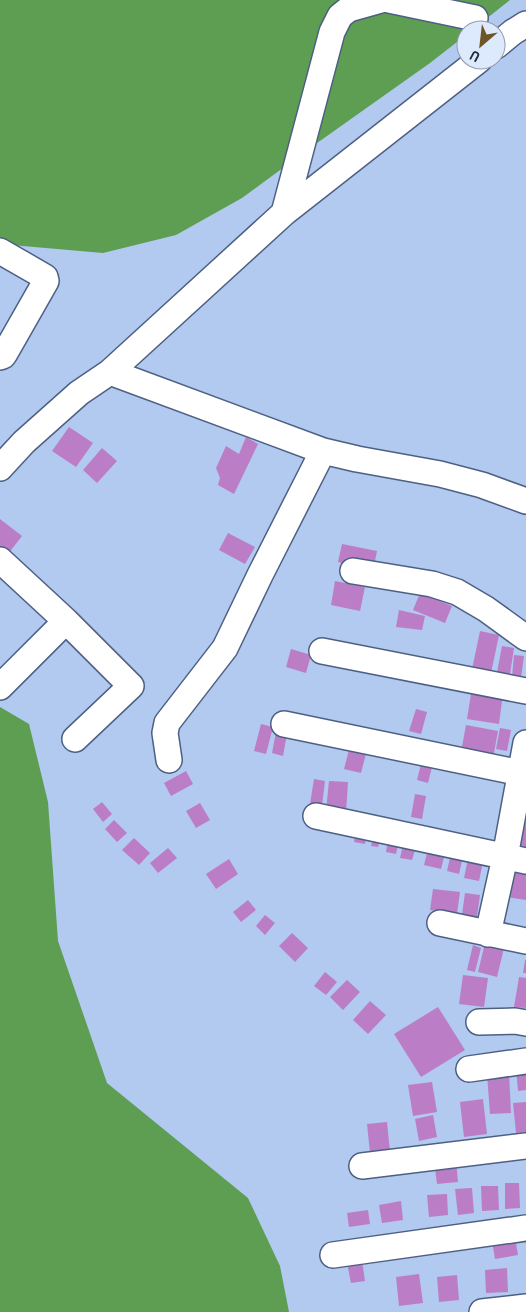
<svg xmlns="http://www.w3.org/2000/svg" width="526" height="1312" viewBox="0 0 526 1312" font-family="'PT Sans',sans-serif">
<rect width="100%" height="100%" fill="#b2c9f0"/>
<path fill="#5d9e53" d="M0,0H510L472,30H466V35L430,63L310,148L242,198L176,235L103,253L0,244Z
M0,707L29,724L48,802L58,941L107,1083L248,1198L280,1266L289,1312H0Z"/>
<path fill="#bc7dc7" d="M69,427L93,443L76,467L52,451Z
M246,437L258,444L234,494L218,485L220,478L216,468L226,446L239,454Z
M102,448L117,461L97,483L83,470Z
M0,519L22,536L8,554L0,548Z
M228,533L255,547L245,564L219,550Z
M342,544L377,551L373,570L338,562Z
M335,581L365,587L360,611L331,605Z
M420,593L452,606L445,623L413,610Z
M399,610L425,616L422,630L396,627Z
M480,631L499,635L490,678L471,674Z
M502,646L514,648L510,674L497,672Z
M291,649L311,655L306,673L286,667Z
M514,655L524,656L521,678L512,677Z
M472,688L503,693L499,724L467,719Z
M416,709L427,712L421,734L409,731Z
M261,724L273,727L266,754L254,751Z
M466,725L498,731L493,758L461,752Z
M500,728L511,730L507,751L496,749Z
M276,732L287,734L283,756L272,753Z
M350,746L367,750L361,773L344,769Z
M422,760L433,763L428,783L417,780Z
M186,771L193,784L171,796L164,783Z
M314,779L325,781L322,806L310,804Z
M329,781L348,782L346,813L326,811Z
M415,794L426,796L422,819L411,817Z
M102,802L112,814L103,822L93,809Z
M200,803L210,820L196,828L186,811Z
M114,820L127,833L117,842L105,829Z
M520,822L526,823V852L516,851Z
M356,829L367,832L365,844L354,842Z
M374,834L381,836L378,847L371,846Z
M389,834L400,836L396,854L386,852Z
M134,838L150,853L139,865L122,850Z
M404,840L417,843L412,860L400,858Z
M429,845L446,849L441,869L424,865Z
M168,848L177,858L158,873L150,863Z
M452,849L464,852L459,874L447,871Z
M469,854L484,857L479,881L464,878Z
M229,859L238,874L216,889L206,874Z
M513,863L526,866V900L506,897Z
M433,889L460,892L457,914L430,910Z
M465,893L480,895L476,924L461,922Z
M248,900L256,910L241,922L233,912Z
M265,915L275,923L265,935L256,926Z
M292,933L308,948L295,962L279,946Z
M485,943L504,948L497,977L478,972Z
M473,945L481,948L475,972L467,970Z
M525,960H526V973H523Z
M325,972L337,982L326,995L314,986Z
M463,975L488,978L484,1007L459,1004Z
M519,977L526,978V1008L514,1007Z
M347,980L360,992L343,1010L330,997Z
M370,1001L386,1015L368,1034L353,1020Z
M438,1007L465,1050L421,1077L394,1034Z
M526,1066V1090L518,1091L516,1068Z
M509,1073L511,1113L490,1114L487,1074Z
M432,1082L437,1112L413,1116L408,1085Z
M483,1099L487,1134L464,1137L460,1102Z
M526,1102V1132L516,1133L513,1103Z
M433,1115L437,1137L419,1141L415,1119Z
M387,1122L390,1152L370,1153L367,1124Z
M456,1159L458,1182L437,1184L434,1161Z
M505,1183H519L520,1208L505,1209Z
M481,1186H498L499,1210L482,1211Z
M472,1188L474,1213L458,1215L455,1189Z
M447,1194L448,1215L429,1217L427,1195Z
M401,1201L403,1220L382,1223L379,1205Z
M368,1210L370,1224L349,1227L347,1213Z
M514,1232L518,1255L495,1259L491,1235Z
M362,1260L365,1281L351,1283L347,1263Z
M507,1268L508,1292L486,1293L485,1270Z
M419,1274L423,1303L399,1306L396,1277Z
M457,1275L459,1300L439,1302L437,1277Z"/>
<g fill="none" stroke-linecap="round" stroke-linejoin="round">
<defs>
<path id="minor" d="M389,0L475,18
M496,46L513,32L526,24
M284,213L332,32L340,16L349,9L381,0
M0,251L45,277L46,281L5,353L3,356L0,357
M110,372L323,451L357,459L440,474L482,485L526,501
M0,468L24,442L79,393L110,372L284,213L479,60
M0,560L66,621L131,686L75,739
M353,571L432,584L457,592L486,609L526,638
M322,651L526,691
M0,687L66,621
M284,724L526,774
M169,760L165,733L167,723L225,648L260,575L323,451
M316,816L526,861
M440,923L526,941
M488,934L505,857L526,743
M479,1022L515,1021L526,1023
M469,1069L526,1061
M362,1166L526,1146
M333,1255L526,1228
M482,1312L526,1307"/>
</defs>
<use href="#minor" stroke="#4d6083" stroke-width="28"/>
<use href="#minor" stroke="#fff" stroke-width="25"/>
</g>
<g transform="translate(481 45) rotate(208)"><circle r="24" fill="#dde9fd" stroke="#939daf"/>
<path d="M0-4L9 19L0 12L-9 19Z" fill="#6e5526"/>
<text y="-8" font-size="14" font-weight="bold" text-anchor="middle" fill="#232c3b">U</text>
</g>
</svg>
